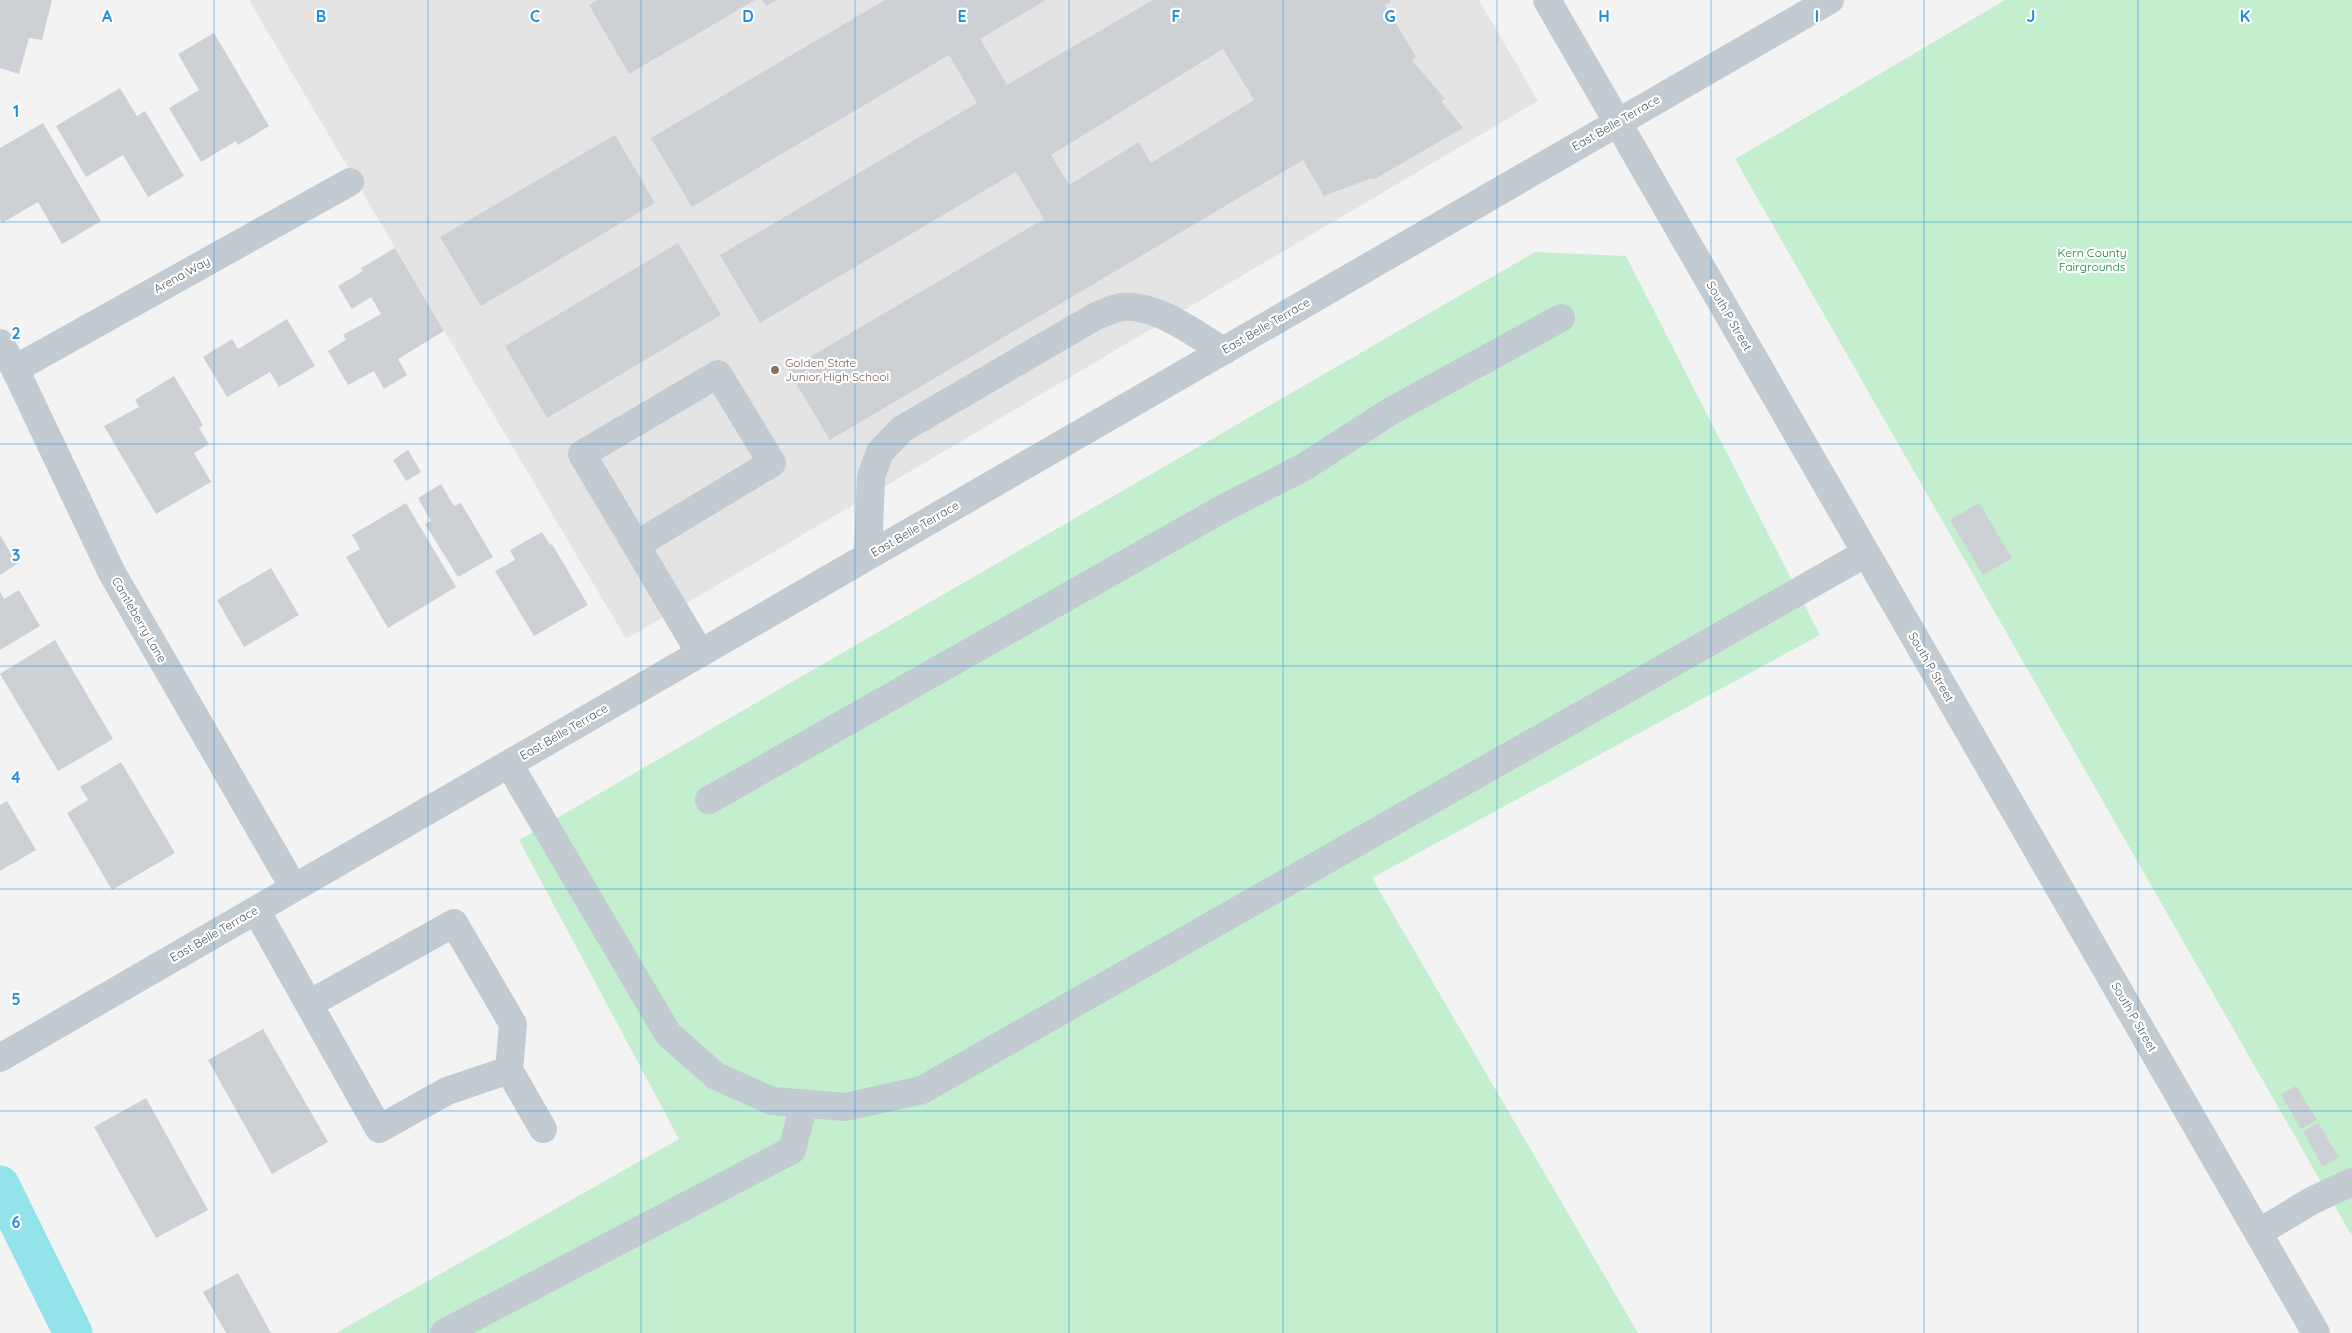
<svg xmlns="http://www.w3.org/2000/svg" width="2352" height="1333" viewBox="0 0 2352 1333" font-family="Quicksand,sans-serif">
<rect width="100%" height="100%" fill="#f4f3f3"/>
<path fill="#e5e4e5" d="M249,0H1479L1538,101L626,639Z"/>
<path fill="#c4efcf" d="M2005,0H2352V1236L1735,159Z
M1535,252L1626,256L1820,635L1372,878L1638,1333H336L679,1139L519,840Z"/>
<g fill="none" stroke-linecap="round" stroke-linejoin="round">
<path stroke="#93e4ea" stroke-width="39" d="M0,1185L73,1333"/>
</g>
<path fill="#cdd0d4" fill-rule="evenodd" d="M0,0H52L42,40L29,38L19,74L0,68Z
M598,0H755L629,74L589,5Z
M762,0H777L766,6Z
M885,0H1046L980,39L1007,85L1153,0H1390L1391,2L1385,5L1416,57L1412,60L1445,99L1441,101L1463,128L1373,180L1372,178L1324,196L1303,160L830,440L788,370L1044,219L1016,172L760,323L720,255L977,103L949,55L692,207L651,138ZM1223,49L1254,100L1151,163L1139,142L1069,185L1051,155Z
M214,33L269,126L238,145L236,141L201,162L169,108L199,90L178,54Z
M120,88L137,116L145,111L184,176L148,197L123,155L86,177L56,126Z
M43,123L101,221L62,244L38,202L2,223L0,219V148Z
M615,135L655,203L481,306L440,237Z
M678,243L721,315L547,418L505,346Z
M395,248L444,331L398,359L407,375L384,389L374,371L348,385L328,351L346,340L343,335L381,314L371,297L352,309L338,286L363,271L361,268Z
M287,319L315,366L279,387L270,372L227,397L203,357L232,339L238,349Z
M174,376L203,425L199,428L209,444L194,453L211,482L156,514L104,426L139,407L135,400Z
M408,450L421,472L406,481L393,460Z
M441,484L454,506L461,503L493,557L458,577L425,524L431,521L418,498Z
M406,503L456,587L388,628L346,557L360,549L352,535Z
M1979,503L2012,558L1983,575L1950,520Z
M542,532L550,545L552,544L588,605L534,636L495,571L515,560L510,550Z
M0,535L17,564L0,575Z
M271,568L299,615L244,647L217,600Z
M19,590L40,626L0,650V592L4,599Z
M55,640L113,739L58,771L0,674Z
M121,762L175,853L112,890L67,813L88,800L80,787Z
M7,801L36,850L0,871V805Z
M263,1029L328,1142L272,1174L208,1060Z
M2296,1086L2317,1120L2301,1129L2281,1094Z
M146,1098L208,1210L156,1238L94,1127Z
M2318,1123L2339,1157L2323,1167L2303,1132Z
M238,1273L271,1333H226L203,1292Z"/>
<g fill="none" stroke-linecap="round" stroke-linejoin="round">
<path stroke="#c1cbd1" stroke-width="28" d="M1547,0L2316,1333
M0,343L15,369L112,573L294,888
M15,369L350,182
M636,545L772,463L718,374L582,454L700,653
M868,556L871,477L880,452L902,429L1096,316C1104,313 1114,308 1122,307C1158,304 1194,334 1224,351
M509,764L668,1034L716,1076L772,1101L845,1107L922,1090L1866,553
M709,800L1222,509L1304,467L1391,411L1561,318
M256,910L379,1129L447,1091L509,1070L543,1129
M309,1004L454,923L513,1024L509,1070
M0,1058L1830,0
M2258,1233L2313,1200L2352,1182
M444,1333L792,1150L804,1104"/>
</g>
<path fill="none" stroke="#218ee0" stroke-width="1" stroke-opacity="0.55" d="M214,0V1333M428,0V1333M641,0V1333M855,0V1333M1069,0V1333M1283,0V1333M1497,0V1333M1711,0V1333M1924,0V1333M2138,0V1333M0,222H2352M0,444H2352M0,666H2352M0,889H2352M0,1111H2352"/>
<circle fill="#8d6e63" stroke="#fff" stroke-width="2" cx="775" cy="370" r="5"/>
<g text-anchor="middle" stroke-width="4.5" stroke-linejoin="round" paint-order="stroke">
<g font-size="12" fill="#4a5860" stroke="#fff">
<text transform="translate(1616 123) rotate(-30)" y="4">East Belle Terrace</text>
<text transform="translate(182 275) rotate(-29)" y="4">Arena Way</text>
<text transform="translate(1729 316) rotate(60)" y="4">South P Street</text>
<text transform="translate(1266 326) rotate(-30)" y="4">East Belle Terrace</text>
<text transform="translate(915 529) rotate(-30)" y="4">East Belle Terrace</text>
<text transform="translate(139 620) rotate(60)" y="4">Cantleberry Lane</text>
<text transform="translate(1931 667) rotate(60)" y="4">South P Street</text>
<text transform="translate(564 732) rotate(-30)" y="4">East Belle Terrace</text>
<text transform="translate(214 934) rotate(-30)" y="4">East Belle Terrace</text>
<text transform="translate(2134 1017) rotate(60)" y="4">South P Street</text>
</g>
<g font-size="12" fill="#1b8141" stroke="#fff">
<text x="2092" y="257">Kern County<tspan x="2092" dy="14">Fairgrounds</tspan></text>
</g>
<g font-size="12" fill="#785e54" stroke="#fff" text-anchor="start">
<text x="785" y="367">Golden State<tspan x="785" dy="14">Junior High School</tspan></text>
</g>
</g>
<g font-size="16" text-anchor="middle" font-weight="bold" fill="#218ee0" stroke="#fff" stroke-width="4.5" stroke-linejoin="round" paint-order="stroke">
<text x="107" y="22">A</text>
<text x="321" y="22">B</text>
<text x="535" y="22">C</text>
<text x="748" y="22">D</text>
<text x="962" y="22">E</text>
<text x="1176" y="22">F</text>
<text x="1390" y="22">G</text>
<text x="1604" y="22">H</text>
<text x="1817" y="22">I</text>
<text x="2031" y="22">J</text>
<text x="2245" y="22">K</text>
<text x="16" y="117">1</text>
<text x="16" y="339">2</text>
<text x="16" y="561">3</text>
<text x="16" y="783">4</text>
<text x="16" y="1005">5</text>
<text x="16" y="1228">6</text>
</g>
</svg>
